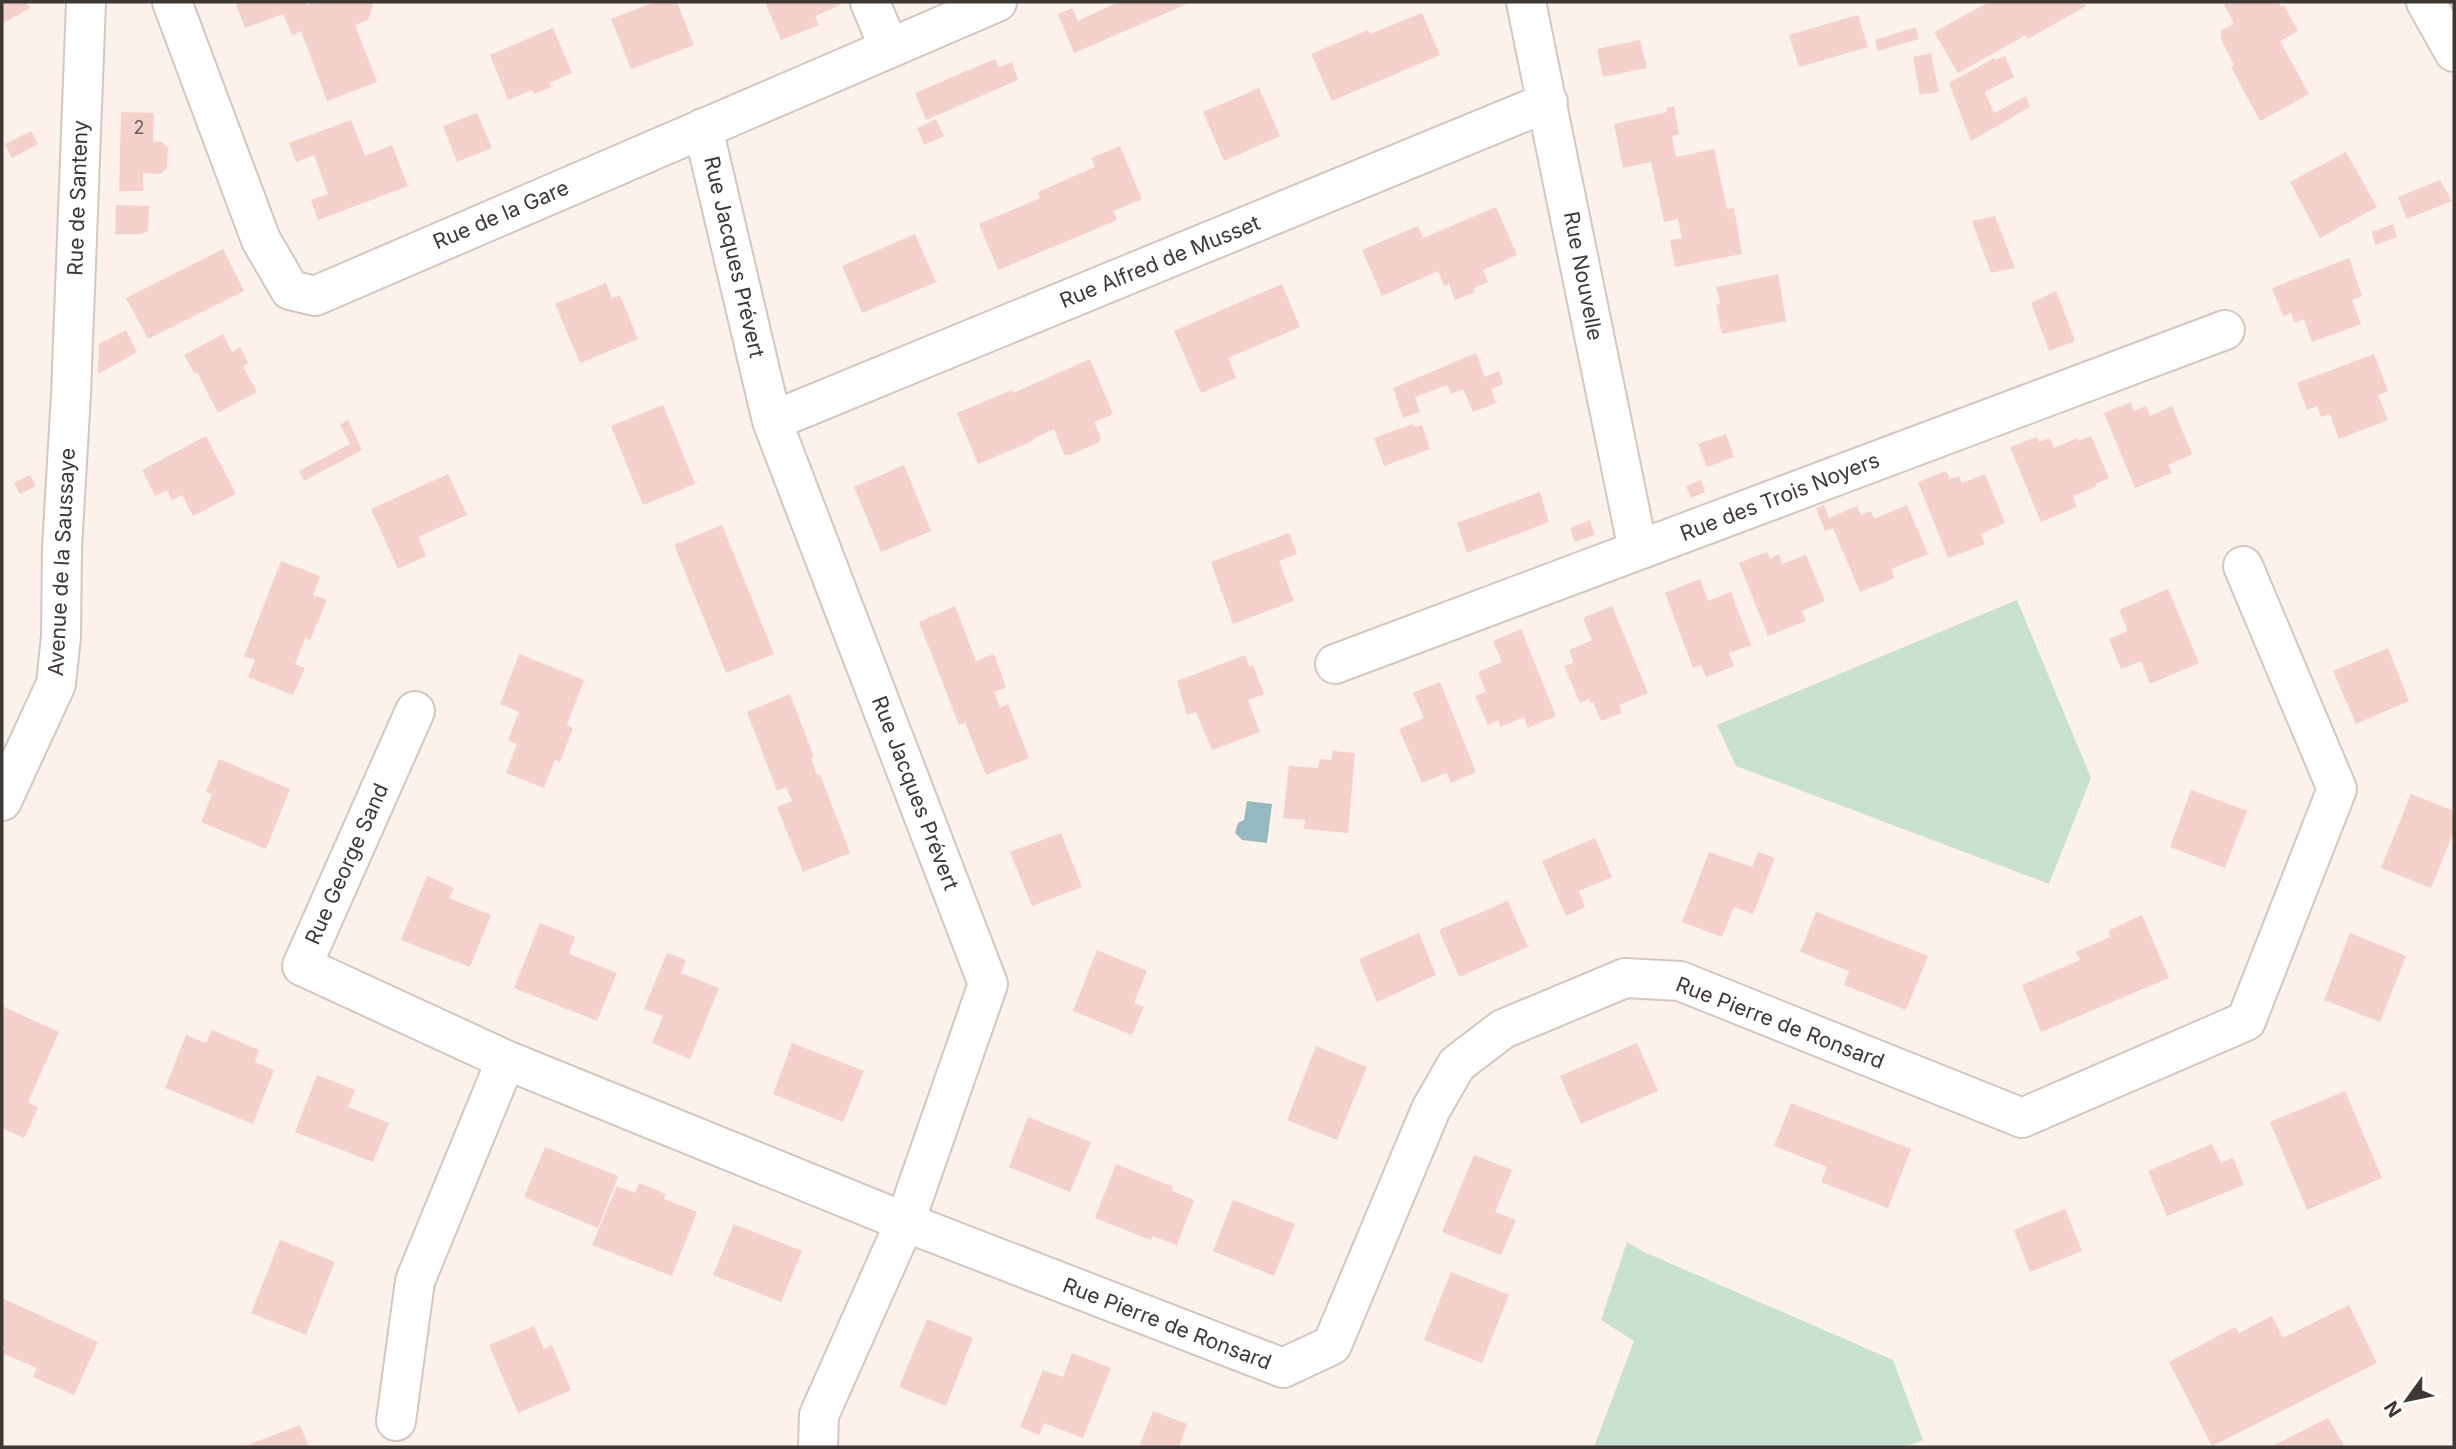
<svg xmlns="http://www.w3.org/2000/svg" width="2456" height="1449" viewBox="0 0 2456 1449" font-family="Inter,sans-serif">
<rect width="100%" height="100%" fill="#fdf1eb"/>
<path fill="#c9e1d1" d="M2017,600L2091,778L2049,884L1736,766L1717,725Z
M1627,1242L1644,1252L1893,1360L1923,1440L1905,1447H1594L1634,1341L1601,1320Z"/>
<path fill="#94b9be" d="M1247,801L1272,804L1267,843L1242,840L1235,833L1238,823L1244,820Z"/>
<path fill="#f4d1cb" d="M2,2H26L30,8L2,24Z
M235,2H306L307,5L317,2H372L373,5L368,20L355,25L377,82L327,101L301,31L292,35L283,14L245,28Z
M655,2H677L694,45L631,69L611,19Z
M765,2H840L841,5L815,16L819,25L781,40Z
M1118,2H1192L1074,53L1058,14L1072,8L1078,21Z
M1989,2H2083L2086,6L2028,39L2026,35L1958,73L1934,32Z
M2223,2H2278L2281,7L2284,5L2298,31L2280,41L2309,94L2260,121L2231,67L2234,65L2221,39V30L2234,24Z
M1422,13L1440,55L1332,101L1311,54L1368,30L1370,34Z
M1858,15L1868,47L1799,67L1789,35Z
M1916,27L1919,39L1878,51L1875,40Z
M553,28L572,73L549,83L551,87L534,94L532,90L508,100L490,55Z
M1640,40L1647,68L1603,77L1597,49Z
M1931,53L1939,92L1920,95L1913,57Z
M2005,56L2014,77L1985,92L1994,113L2026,96L2030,107L1971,141L1949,83L1994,58L1995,60Z
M995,59L999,67L1012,62L1018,80L926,120L915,93Z
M1259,88L1280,136L1224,161L1203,112Z
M1674,106L1679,134L1672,136L1676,157L1714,149L1727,209L1734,208L1742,254L1675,267L1670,240L1682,238L1678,219L1664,222L1651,162L1623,168L1614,124L1667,112L1666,108Z
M121,112L154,113L153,142H162L168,148L167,168L161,174L143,173V191H119Z
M477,113L492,148L457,162L443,126Z
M936,119L944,136L924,145L917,128Z
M351,120L365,156L392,145L408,186L318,220L311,200L328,194L314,155L296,162L289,143Z
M31,131L38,144L12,158L5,144Z
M1120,146L1142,199L1113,211L1117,220L998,270L979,224L1040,198L1038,192L1095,167L1091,158Z
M2346,152L2377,207L2320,238L2290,182Z
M2440,180L2452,201L2407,219L2398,197Z
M116,205L149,206L148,231L141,234H115Z
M1496,207L1517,255L1483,270L1488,282L1474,288L1475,292L1455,300L1449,284L1444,286L1438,271L1382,296L1362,250L1418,226L1423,238Z
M1995,216L2015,268L1991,273L1972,221Z
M2393,224L2397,237L2375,245L2372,232Z
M915,234L936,282L862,313L842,266Z
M223,249L244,291L148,339L126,298Z
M2349,258L2362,296L2352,300L2361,324L2312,342L2304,319L2295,323L2291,313L2283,316L2272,288Z
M1778,274L1786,321L1722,334L1716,305L1720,304L1716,287Z
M606,283L612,298L620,295L638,339L580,363L555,304Z
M1282,284L1300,327L1228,358L1236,378L1201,393L1174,331Z
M2056,291L2075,341L2049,351L2031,303Z
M126,330L137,352L98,374L99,344Z
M223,334L232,352L240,347L248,363L243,366L257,392L218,413L197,372L194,373L184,355Z
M1476,353L1485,377L1499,371L1503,384L1491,389L1496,403L1473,412L1463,389L1451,394L1447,385L1415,397L1420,412L1403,418L1393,388Z
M2374,354L2388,391L2378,395L2388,420L2339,439L2330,414L2321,417L2317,406L2307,410L2297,383Z
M1090,359L1113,414L1094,422L1101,438L1098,443L1070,455L1064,454L1054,429L1033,439V441L978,464L957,413L1012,390L1013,393Z
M2131,402L2134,411L2146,406L2150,416L2172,406L2192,454L2168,465L2172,473L2135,488L2104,413Z
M663,405L695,484L643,505L611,426Z
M348,420L362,450L304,481L299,471L350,444L340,425Z
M1413,424L1414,427L1422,425L1430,449L1384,466L1374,438Z
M1726,434L1734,457L1707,467L1698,444Z
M206,436L236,494L193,516L182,495L172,500L167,490L155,496L142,470Z
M2091,436L2109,478L2095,484L2097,486L2073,496L2077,507L2041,522L2010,447L2037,437L2039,442L2050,438L2054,448L2077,438L2078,441Z
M904,465L931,531L881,552L854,487Z
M1946,471L1950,479L1959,476L1962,483L1985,474L2005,523L1981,534L1985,544L1948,558L1918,482Z
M448,474L467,515L418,537L426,556L398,569L371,509Z
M30,475L36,486L20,494L14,483Z
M1701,480L1705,492L1691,498L1686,486Z
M1540,492L1549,522L1467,553L1457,523Z
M1824,505L1829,518L1857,506L1861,515L1871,511L1874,519L1907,505L1928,554L1891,569L1895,578L1860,592L1833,528L1825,531L1816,508Z
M1590,520L1595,535L1575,542L1570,528Z
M722,525L774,654L726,673L674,545Z
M1289,533L1297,554L1279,561L1294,601L1233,624L1211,562Z
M1767,552L1770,559L1779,554L1782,564L1806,555L1825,601L1802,611L1806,621L1768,636L1739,563Z
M281,561L320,576L313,595L327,600L310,640L305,638L295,664L305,668L293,695L248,677L255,660L244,656Z
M1700,579L1708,601L1731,592L1751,645L1729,653L1734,666L1706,677L1701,665L1693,668L1665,593Z
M2168,589L2199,663L2150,684L2141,661L2121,669L2109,639L2128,631L2119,610Z
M955,606L976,661L994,654L1006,687L994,692L1000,708L1008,704L1029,758L986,775L965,723L959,725L919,622Z
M1612,606L1648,693L1619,705L1622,713L1601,721L1593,702L1590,703L1589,699L1580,703L1564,666L1574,663L1569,650L1592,640L1583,618Z
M1521,629L1556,716L1528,728L1524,717L1500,727L1498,720L1488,725L1475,696L1486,692L1478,672L1502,662L1493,641Z
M2388,648L2409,701L2356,724L2333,671Z
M519,654L584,680L567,725L573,728L560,762L555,760L544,788L506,773L517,744L508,740L519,712L500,704Z
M1245,655L1250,667L1253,665L1264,694L1248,700L1260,732L1212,750L1196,712L1187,715L1177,681Z
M1440,682L1476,772L1451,783L1447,773L1422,783L1399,729L1424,718L1413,693Z
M790,694L814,757L811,758L817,775L820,774L850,853L803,872L777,807L792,801L786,787L777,791L747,712Z
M1333,751L1355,753L1348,833L1304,829L1305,820L1283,818L1289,766L1318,768L1320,759L1331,760Z
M219,759L290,789L266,849L201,822L212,794L206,792Z
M2191,790L2247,811L2225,868L2170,847Z
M2411,794L2454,811V831L2431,888L2381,868Z
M1061,833L1082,887L1032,906L1010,852Z
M1595,838L1612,877L1579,891L1585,907L1566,916L1542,861Z
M1709,852L1752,867L1758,852L1775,858L1753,914L1734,907L1722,937L1682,922Z
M427,876L454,888L449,898L491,915L470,967L401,940Z
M1508,901L1528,947L1459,977L1439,930Z
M1816,912L1928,956L1906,1010L1844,985L1849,971L1800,952Z
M2142,915L2169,978L2041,1032L2022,985L2080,960L2076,952L2110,937L2108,931Z
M540,923L575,937L569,954L617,973L597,1021L514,988Z
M1419,933L1436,975L1377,1002L1359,959Z
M2350,933L2406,956L2380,1022L2324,1000Z
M1097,950L1147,971L1134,1003L1144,1007L1132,1035L1073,1011Z
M667,953L686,960L681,973L719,988L690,1059L652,1043L663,1016L644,1009Z
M2,1006L59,1032L28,1102L38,1108L24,1138L2,1128Z
M212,1030L259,1050L255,1062L274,1070L253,1124L165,1088L186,1035L206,1043Z
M792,1043L864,1071L843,1122L773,1094Z
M1637,1043L1658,1091L1581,1124L1560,1076Z
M1316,1046L1367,1067L1337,1140L1287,1120Z
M317,1075L355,1090L348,1107L389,1123L373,1162L295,1132Z
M2345,1091L2382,1178L2307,1210L2270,1122Z
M1791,1103L1911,1149L1888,1208L1821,1182L1827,1167L1774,1146Z
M1028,1117L1091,1142L1070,1192L1009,1167Z
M2212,1144L2221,1163L2233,1158L2244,1185L2167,1216L2148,1171Z
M545,1147L618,1176L598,1228L524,1197Z
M1474,1155L1512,1170L1495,1212L1516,1220L1501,1255L1442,1232Z
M1116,1164L1173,1187L1172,1191L1194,1200L1177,1245L1153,1236L1151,1240L1095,1218Z
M639,1183L666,1194L664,1199L697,1212L672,1276L592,1245L617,1186L635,1193Z
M1233,1200L1295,1224L1274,1276L1213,1251Z
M2065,1209L2082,1251L2030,1272L2014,1230Z
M734,1224L802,1251L781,1302L713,1275Z
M280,1240L335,1262L306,1335L251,1313Z
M1451,1272L1509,1295L1482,1363L1424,1340Z
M2,1298L98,1342L74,1395L33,1377L37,1368L2,1353L5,1347L2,1346Z
M2349,1305L2377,1363L2212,1446L2169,1362L2235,1327L2239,1333L2272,1316L2283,1338Z
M927,1319L973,1338L946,1406L899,1387Z
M534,1326L544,1349L552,1345L571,1390L518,1413L489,1345Z
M1072,1353L1111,1368L1083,1438L1044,1423L1039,1435L1020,1427L1043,1370L1063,1377Z
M1153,1411L1187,1424L1179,1447H1139Z
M2328,1418L2345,1447H2271Z
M300,1425L309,1447H243Z"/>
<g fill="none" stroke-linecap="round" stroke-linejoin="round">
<defs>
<path id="minor" d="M172,2L261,240L290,290L315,296L997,2
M870,2L889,48
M1526,2L1638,550
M2426,2L2454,52
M703,128L772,421L988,984L905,1222L819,1415L818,1447
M772,421L1548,102
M1335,664L2225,330
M415,711L302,966L506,1060L905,1222L1283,1368L1332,1345L1431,1109L1457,1064L1503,1029L1625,978L1680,981L2022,1118L2246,1021L2337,789L2243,566
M2,801L56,684L61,636L62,548L71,394L86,2
M396,1421L415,1281L506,1060"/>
</defs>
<use href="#minor" stroke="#d5c6bf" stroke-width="42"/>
<use href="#minor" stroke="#fff" stroke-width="38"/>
</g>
<g text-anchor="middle" stroke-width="5" stroke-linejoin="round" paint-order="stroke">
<g font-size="18" fill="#6c5e5a">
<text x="139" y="134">2</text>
</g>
<g font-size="21" fill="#3e3835" stroke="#fff">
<text transform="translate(78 198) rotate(-88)" y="7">Rue de Santeny</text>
<text transform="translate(501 215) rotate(-23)" y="7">Rue de la Gare</text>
<text transform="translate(734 257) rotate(77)" y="7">Rue Jacques Prévert</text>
<text transform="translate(1160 262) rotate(-22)" y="7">Rue Alfred de Musset</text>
<text transform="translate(1583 276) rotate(79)" y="7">Rue Nouvelle</text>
<text transform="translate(1780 497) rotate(-21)" y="7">Rue des Trois Noyers</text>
<text transform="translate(62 562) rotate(-87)" y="7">Avenue de la Saussaye</text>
<text transform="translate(915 793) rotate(69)" y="7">Rue Jacques Prévert</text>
<text transform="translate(347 864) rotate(-66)" y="7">Rue George Sand</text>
<text transform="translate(1780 1023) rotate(21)" y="7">Rue Pierre de Ronsard</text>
<text transform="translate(1167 1324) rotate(21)" y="7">Rue Pierre de Ronsard</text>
</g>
</g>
<rect width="2456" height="1449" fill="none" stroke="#3e3835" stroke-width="7"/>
<g transform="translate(2407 1400) rotate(237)" stroke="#ffffff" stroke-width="5" paint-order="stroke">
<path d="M0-5L12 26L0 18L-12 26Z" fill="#3e3835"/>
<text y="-10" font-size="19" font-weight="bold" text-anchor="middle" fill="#3e3835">N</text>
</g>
</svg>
